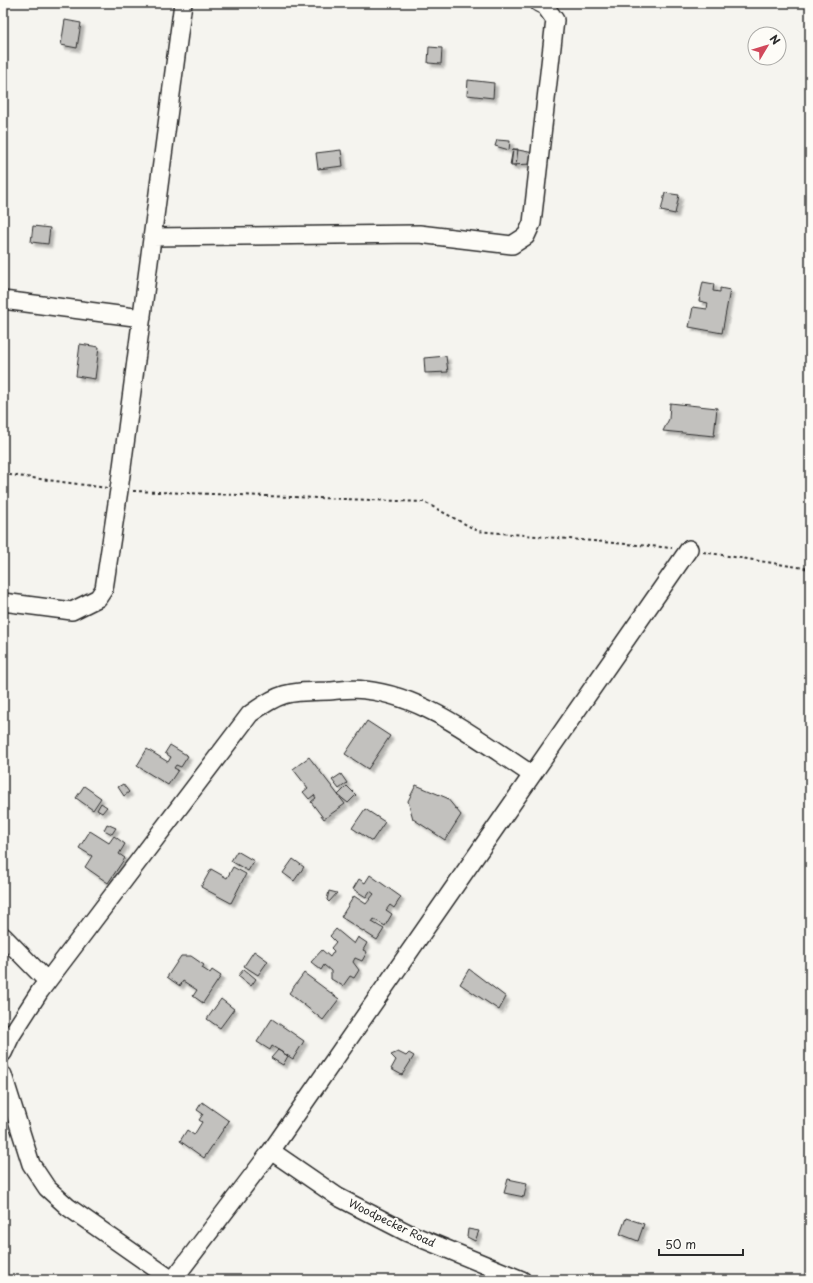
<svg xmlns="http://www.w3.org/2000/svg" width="813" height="1283" viewBox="0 0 813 1283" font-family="'Playpen Sans',sans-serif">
<defs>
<filter id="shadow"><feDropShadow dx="3.5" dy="3.5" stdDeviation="1" flood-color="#0004"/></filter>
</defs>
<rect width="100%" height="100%" fill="#f5f4ef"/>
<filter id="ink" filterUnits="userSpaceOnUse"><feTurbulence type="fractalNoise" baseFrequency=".025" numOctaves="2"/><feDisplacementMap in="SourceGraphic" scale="8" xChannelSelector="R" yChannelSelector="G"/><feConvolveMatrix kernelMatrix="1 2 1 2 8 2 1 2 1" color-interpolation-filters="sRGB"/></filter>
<g filter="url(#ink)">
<path fill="#c2c1be" stroke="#2b2b2b" filter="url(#shadow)" d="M65,20L81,23L77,48L61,45Z
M429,47L442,48L441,64L428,63Z
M468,80L494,83L493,98L467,95Z
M497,140L510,141L509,150L495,146Z
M513,149L534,153L532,164L510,165Z
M513,149H518L516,166H511Z
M341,150L343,166L318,169L316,153Z
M665,193L679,195L675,214L661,211Z
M33,226L50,228L48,244L31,242Z
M703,282L714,284L713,291L720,292V288L730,290L722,333L689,327L693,307L707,309L708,303L699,301Z
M80,344L99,347L95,379L76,376Z
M446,356L448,372L425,373L424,358Z
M670,403L717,408L714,436L663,431L669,419Z
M367,721L390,736L368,769L345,754Z
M170,745L188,756L181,767L176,765L174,768L178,770L168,785L137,766L147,749L168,762L171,757L165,753Z
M309,757L345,804L324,819L311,802L316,798L314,795L309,799L303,792L308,788L293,769Z
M341,774L347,783L339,789L332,780Z
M123,784L129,792L124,796L118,787Z
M416,785L447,798L461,815L445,840L413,819L408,801Z
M84,786L101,798L93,810L76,798Z
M347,786L356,795L348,803L338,795Z
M101,803L107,807L102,813L97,810Z
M365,809L385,822L372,841L352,828Z
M107,824L116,828L112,834L104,830Z
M90,831L109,843L114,836L125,844L119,854L125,858L108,883L85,867L92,856L79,848Z
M237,851L254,861L248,871L231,861Z
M293,859L304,867L294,881L283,873Z
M233,867L246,874L231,903L201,887L211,869L227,878Z
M370,875L401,897L394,908L390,905L386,910L392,914L385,926L374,919L372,922L384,929L377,940L341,917L354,896L366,904L374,894L370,891L366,897L353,889L359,879L365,883Z
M329,891L337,893L329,902L327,900Z
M336,929L354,944L358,937L367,943L363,950L367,952L362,961L355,958L353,962L359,970L354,978L350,976L343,986L331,979V971L324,965L321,970L311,962L322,950L330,957L334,951L331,948L336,942L330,936Z
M254,951L268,961L258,975L244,966Z
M181,956H191L204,965L202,968L210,973L212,970L221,976L203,1003L193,996L197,990L183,981L180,986L167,977Z
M244,969L256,979L251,986L238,976Z
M469,969L506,997L499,1010L460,984Z
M304,973L339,999L323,1020L289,993Z
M221,999L234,1009L220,1028L207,1019Z
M272,1019L304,1041L293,1059L272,1046L270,1050L257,1042Z
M278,1050L288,1056L283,1065L271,1058Z
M398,1052L406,1056L409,1053L414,1056L402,1075L391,1069L396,1060L391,1055Z
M202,1102L229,1121L204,1158L180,1141L187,1130L194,1135L202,1122L199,1120L203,1114L197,1110Z
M508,1179L527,1183L524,1197L504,1193Z
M626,1218L644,1224L638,1241L620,1234Z
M468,1229L479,1231L475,1241L467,1237Z"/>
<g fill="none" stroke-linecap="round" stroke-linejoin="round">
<defs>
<path id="minor" d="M152,237L419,234L512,245L526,236L532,223L555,20L545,6L539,3
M3,300L142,318
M3,602L72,611L98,598L104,589L119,490L183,3
M3,936L47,981
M3,1053L11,1036L40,991L250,714C283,690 290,692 329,691C341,690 354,688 365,690C425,696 482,742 531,774
M3,1075L31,1164L47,1188L68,1207L172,1280
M271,1151L338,1197L408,1233L522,1280
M173,1280L271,1151L689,549"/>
</defs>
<use href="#minor" stroke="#2b2b2b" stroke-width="20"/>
<path stroke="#2b2b2b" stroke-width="2" stroke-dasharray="3 3" stroke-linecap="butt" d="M3,474L107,488
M133,491L424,502L478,531L672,548
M703,552L810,569"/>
<use href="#minor" stroke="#fdfcf7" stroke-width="17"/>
</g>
</g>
<g text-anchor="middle" stroke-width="4" stroke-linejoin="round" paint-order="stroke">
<g font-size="11" fill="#2b2b2b" stroke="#fdfcf7">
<text transform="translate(392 1223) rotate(26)" y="4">Woodpecker Road</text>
</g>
</g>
<rect width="813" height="1283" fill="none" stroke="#fdfcf7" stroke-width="16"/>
<rect x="8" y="8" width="797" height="1267" fill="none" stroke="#2b2b2b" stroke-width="1.5" filter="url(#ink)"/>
<g transform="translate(767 46) rotate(52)"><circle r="19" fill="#fdfcf7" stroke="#a9a8a5"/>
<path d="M0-3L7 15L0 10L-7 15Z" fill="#d1495b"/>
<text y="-6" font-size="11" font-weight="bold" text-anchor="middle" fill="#2b2b2b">N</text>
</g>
<path d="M659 1249v6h84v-6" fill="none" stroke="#2b2b2b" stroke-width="2"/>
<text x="665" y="1249" font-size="12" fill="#2b2b2b" stroke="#fdfcf7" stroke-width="3" paint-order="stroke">50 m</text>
</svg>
